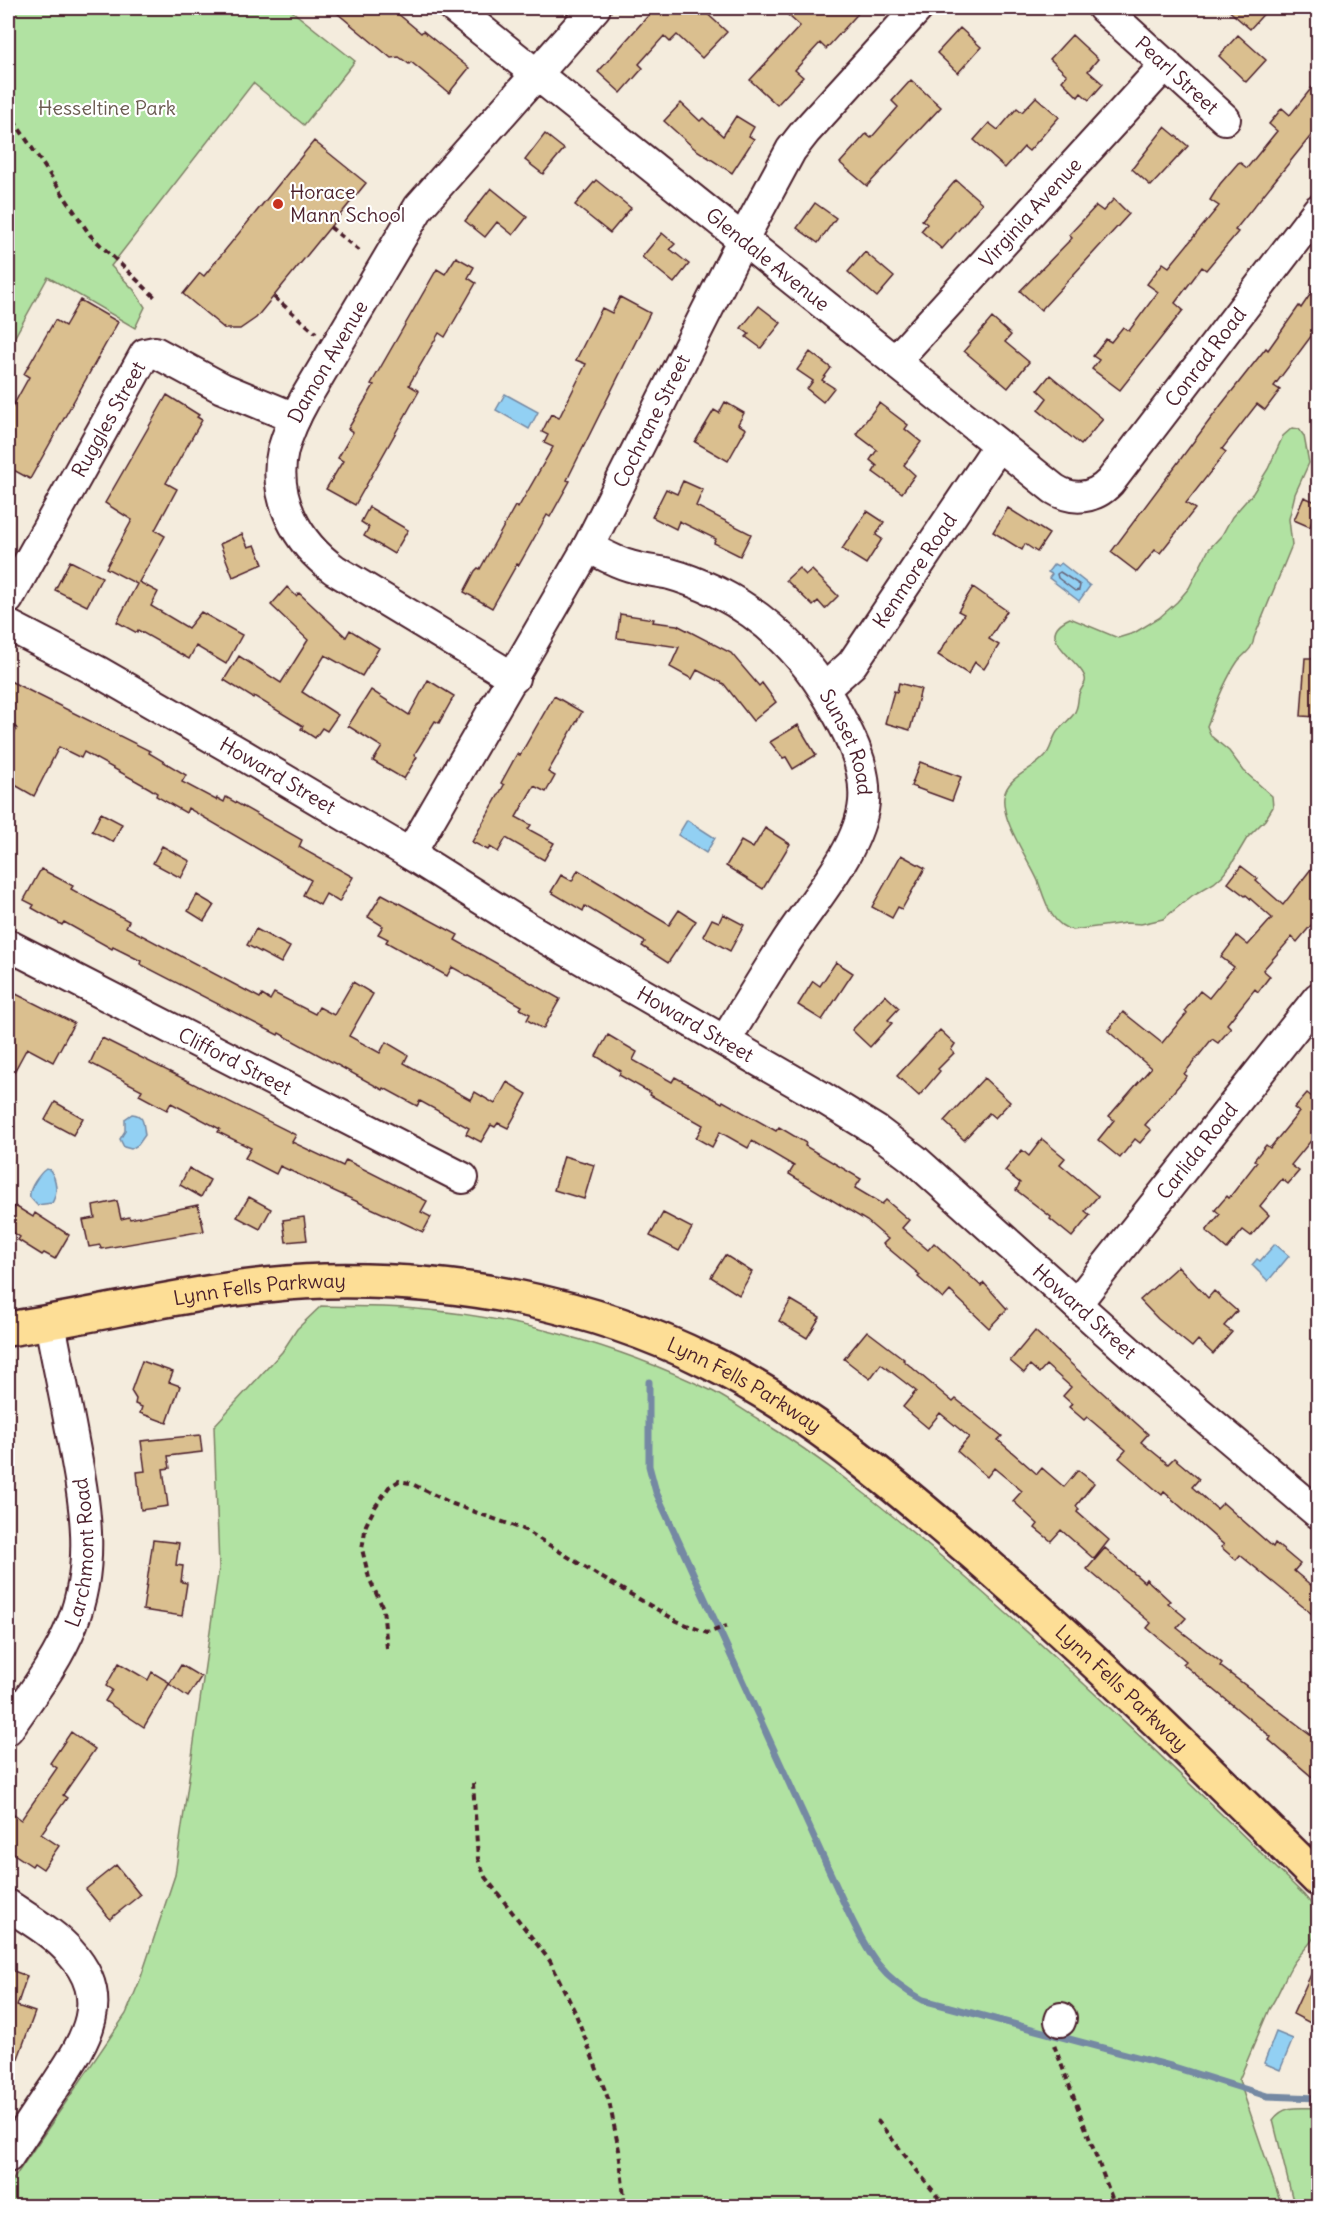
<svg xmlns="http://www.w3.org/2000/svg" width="1326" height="2214" viewBox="0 0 1326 2214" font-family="Delius,sans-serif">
<rect width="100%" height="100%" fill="#f4ecdd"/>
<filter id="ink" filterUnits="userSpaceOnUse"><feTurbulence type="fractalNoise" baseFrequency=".0167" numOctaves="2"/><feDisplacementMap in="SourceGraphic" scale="12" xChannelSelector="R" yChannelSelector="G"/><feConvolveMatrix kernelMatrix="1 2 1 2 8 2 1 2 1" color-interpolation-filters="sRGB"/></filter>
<g filter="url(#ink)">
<path fill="#b1e2a2" stroke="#7e8066" stroke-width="1.5" d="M8,8H288L355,61L304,125L253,83L111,266L134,290L145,307L135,328L48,277L8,349Z
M1292,428L1299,429L1304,436L1309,463L1295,494L1289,519L1292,545L1254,638C1253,649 1245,653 1238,661C1225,680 1216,704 1207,726L1211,736L1229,751L1244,771L1272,796L1273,807L1265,820L1247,838L1231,865L1222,876L1214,883L1193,895L1163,919L1141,924L1126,923L1073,930C1051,926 1045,900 1038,881C1029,860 1001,821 1004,797C1007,776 1032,771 1045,756C1051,750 1052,739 1057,732C1062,726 1068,721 1073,715C1079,707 1077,703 1079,694C1080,690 1084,686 1085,682C1090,665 1027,637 1070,618L1118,638L1134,633L1159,618L1177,602L1189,588L1209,549L1222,535L1232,517L1253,493L1268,469L1283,436Z
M321,1306C348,1307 376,1306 404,1308C510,1315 616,1344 712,1391C728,1399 743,1410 758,1419C824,1459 884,1508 943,1558C1068,1665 1186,1779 1304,1895C1308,1900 1316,1908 1318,1914C1326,1935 1299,1951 1291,1967C1283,1981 1278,1996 1269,2009L1239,2080L1282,2206H8V2187L126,2014L140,1980L175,1875L219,1568L214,1426L282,1352L297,1329Z
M1318,2108V2206H1298L1292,2197L1273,2120C1284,2104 1300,2108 1318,2108Z"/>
<path fill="#92d0f3" stroke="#7589a3" stroke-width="1.5" d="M505,394L538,412L529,429L496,410Z
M1061,563L1090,586L1079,601L1049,578L1052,574L1048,572L1054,564L1058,566Z
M687,820L715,838L706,853L678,835Z
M132,1114C145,1115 143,1125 145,1135L138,1145L131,1149L124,1147L120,1139L125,1131V1119Z
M46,1169L50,1170C57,1180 58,1193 52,1203L37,1205C36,1204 31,1199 30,1197C28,1189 40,1173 46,1169Z
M1275,1244L1289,1256L1268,1281L1252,1265L1257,1259L1260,1261Z
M1276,2032L1293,2039L1280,2070L1264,2063Z"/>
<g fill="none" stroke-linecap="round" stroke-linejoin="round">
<path stroke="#67667b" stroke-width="1.5" d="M1060,572L1080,585L1079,590L1075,591L1058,578L1057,574Z"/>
<path stroke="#7589a3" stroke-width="7" d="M649,1382V1466L656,1492L849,1914C870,1956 881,1978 923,2000L1174,2067L1267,2096L1318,2098"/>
</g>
<path fill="#dabf8f" stroke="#4a1f2b" stroke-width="1.5" d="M331,8H391L421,33L423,31L469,68L449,93L411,62L409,64L399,57L391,58Z
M655,8H701L727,32L702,58L677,35L670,42L664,36L639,64L643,68L621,93L598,72Z
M780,8H863L826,49L820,43L795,70L803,77L777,105L750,80L800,26Z
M1226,8H1269L1250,29Z
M960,28L981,47L958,73L937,53Z
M1072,35L1098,59L1088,71L1103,84L1089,100L1081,93L1078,97L1062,81L1067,75L1050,59Z
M1238,35L1266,60L1246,82L1219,56Z
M911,80L941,107L867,186L840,163L866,134L871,138L898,107L892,101Z
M1318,80V127L1235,230L1238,232L1206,270L1202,267L1175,303L1183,310L1120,390L1092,369L1099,360L1093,356L1106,339L1111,342L1123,327L1129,331L1158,292L1147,284L1163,263L1169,267L1219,206L1210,200L1220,184L1239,162L1247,168L1277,131L1269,124L1282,108L1290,115Z
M1036,97L1059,117L1029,151L1024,147L1005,168L974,140L989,123L998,130L1017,108L1022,112Z
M681,103L700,121L703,118L723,136L736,116L754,127L749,136L754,139L732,173L695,149L664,121Z
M1165,127L1188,146L1151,186L1132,169Z
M545,134L564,149L543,174L525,160Z
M314,141L366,183L256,318L240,329H225L183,294L200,273L204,276Z
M596,180L631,208L610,233L575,205Z
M956,180L982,203L942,249L921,231L927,224L922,220Z
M491,188L527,217L513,235L497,222L485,237L465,221Z
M1114,199L1129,214L1041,310L1020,291L1072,238L1069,235L1096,206L1103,211Z
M815,203L836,218L818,243L797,228Z
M662,233L675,244L670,249L689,264L674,283L642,257Z
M865,252L894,277L877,297L848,272Z
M456,257L474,267L468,278L476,283L445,337L439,333L409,385L419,391L355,505L326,489L343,461L338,458L353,432L348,429L374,385L371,384L437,269L445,274Z
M1318,283V327L1274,386L1280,390L1265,410L1257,404L1222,449L1226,452L1186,503L1195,509L1160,553L1155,550L1137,572L1111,552L1221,405L1266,348L1268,350L1299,306L1301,308Z
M620,297L650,313L567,480L570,481L550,517L547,515L519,565L517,564L492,608L464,592L475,571L478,568L480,569L515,506L518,508L553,447L544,443L548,435L542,432L551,414L559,418L586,364L576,360L602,308L612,313Z
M80,300L118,322L30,479L8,467V415L29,377L24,374L55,320L65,326Z
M759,306L781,323L761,348L746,337L749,334L741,328Z
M992,318L1011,335L1005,342L1029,362L1008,388L964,351Z
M810,352L831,368L822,380L834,388L823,402L807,389L813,381L797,370Z
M1050,375L1103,419L1081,445L1038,410L1047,398L1038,390Z
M167,395L199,415L197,417L202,420L166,483L177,489L155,530L165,536L139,582L158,592L151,606L188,628L201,612L242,635L226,664L196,646L189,659L138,630L137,633L117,622L137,584L106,568L132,520L105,503Z
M725,402L744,413L738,424L746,429L728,461L695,442L714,410L719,413Z
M879,403L908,425L905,429L921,442L904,465L915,475L902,493L873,472L877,466L870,460L877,450L856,434Z
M683,481L703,490L696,506L751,534L740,556L714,543L716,539L679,521L676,529L652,517L666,489L677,494Z
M1304,497L1318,503L1310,527L1294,520Z
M369,507L408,530L394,554L364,536L369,527L361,522Z
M1008,508L1049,534L1037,552L1025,544L1022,550L993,532Z
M867,511L884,522L876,535L882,539L866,564L842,549Z
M242,534L248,547L255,545L263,564L233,577L220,544Z
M70,561L102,577L87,606L55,590Z
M799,568L806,575L812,570L838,596L825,609L818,601L813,606L786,580Z
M287,587L296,596L299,593L346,637L350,630L379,648L362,676L325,655L302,692L338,715L327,731L322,728L315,738L301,729L303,726L254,696L253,698L224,680L239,656L281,683L308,640L271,605Z
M973,587L1007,611L989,639L999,645L984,669L975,662L968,674L938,655L964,614L958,611Z
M620,614L654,619L653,622L677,625L731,653L759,686L762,683L776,702L753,721L724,684L697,670L692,679L670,667L679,647L617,638Z
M1305,658H1318V717L1301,716Z
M8,680L150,751L149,753L186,775L182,782L216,800L217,798L224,802L226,797L302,840L299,847L353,877L339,902L326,894L320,905L303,895L311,880L188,808L186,813L156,796L157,793L149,788L84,752L81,758L59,747L34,796L8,781V746L17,728L8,723Z
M428,680L454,696L439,723L435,721L414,755L417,757L404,779L373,761L382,747L348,726L371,690L409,715Z
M899,683L921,689L910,730L885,723L894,691L897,692Z
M554,696L582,712L548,772L555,776L546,792L534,786L516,817L531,825L528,829L554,843L544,860L506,838L498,852L490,847L488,850L472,842L504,785L501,783L517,754L520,755Z
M798,725L816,755L793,769L786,757L783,758L770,742Z
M920,762L961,777L952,801L911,786Z
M101,813L122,824L113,842L92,831Z
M765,828L790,844L763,889L726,866L741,841L753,848Z
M162,846L190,861L181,878L153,863Z
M901,855L925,868L902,909L898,907L892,918L872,907Z
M1318,860V917L1297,942L1292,937L1263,970L1270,976L1258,992L1255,989L1227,1024L1231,1028L1218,1043L1212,1039L1184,1074L1187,1076L1145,1125L1151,1130L1140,1143L1135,1139L1120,1158L1098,1140L1114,1120L1109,1116L1151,1068L1108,1031L1123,1012L1162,1043L1187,1013L1185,1010L1200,991L1209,998L1234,967L1221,957L1237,936L1248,945L1272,918L1246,895L1245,896L1228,883L1241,866L1258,879L1256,881L1283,905Z
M41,869L73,886L71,889L129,921L126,927L260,998L262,995L270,1000L274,993L315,1014L319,1007L334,1015L353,982L373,994L349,1036L380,1053L386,1042L408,1055L404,1063L471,1100L475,1092L495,1104L507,1082L527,1094L508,1128L498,1123L495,1127L491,1125L481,1142L466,1134L469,1128L420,1101L417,1106L384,1088L383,1090L279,1033L278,1035L140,964L141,961L113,947L112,949L64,922L62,925L32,908L34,905L24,900Z
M578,870L669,925L679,910L696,921L668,963L642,946L645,942L585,906L583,911L551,892L561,875L572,881Z
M382,894L458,935L455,940L560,999L543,1029L527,1020L530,1014L520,1009L522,1006L452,967L447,976L386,942L388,939L378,934L383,926L368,917Z
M197,895L214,905L204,921L188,911Z
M723,914L744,925L730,951L703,936L712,919L719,922Z
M256,929L290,947L281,963L247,945Z
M836,962L853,973L822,1020L798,1005L813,981L820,986Z
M8,990L74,1023L53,1062L27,1048L8,1083Z
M885,995L899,1008L888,1020L892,1023L870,1047L852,1030Z
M940,1030L955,1044L951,1050L954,1053L938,1069L940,1071L919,1096L897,1076Z
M608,1035L637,1052L633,1060L672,1082L675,1077L722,1103L723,1101L776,1131L779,1127L806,1143L805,1146L861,1179L855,1188L882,1204L886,1200L909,1220L902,1228L928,1250L934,1243L981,1286L984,1283L1007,1309L989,1328L950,1291L943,1299L918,1277L920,1275L883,1244L888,1239L867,1221L789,1174L794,1166L752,1141L748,1148L720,1132L712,1147L696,1138L703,1125L650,1095L651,1093L619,1075L621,1071L596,1056Z
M102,1038L296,1135L292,1142L343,1166L346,1160L427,1201L421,1212L431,1217L423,1232L280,1166L276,1174L245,1158L251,1148L218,1132L220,1129L171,1103L167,1110L139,1095L142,1090L90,1063Z
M984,1078L1010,1102L995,1118L989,1113L964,1140L944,1121Z
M1318,1089V1132L1291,1165L1299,1171L1288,1184L1282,1179L1260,1206L1269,1215L1251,1236L1243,1230L1227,1249L1206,1231L1220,1214L1215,1210L1227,1196L1229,1198L1257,1162L1254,1160L1266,1145L1270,1148L1299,1112L1294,1108L1307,1093L1312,1097Z
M55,1102L83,1118L73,1135L45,1120Z
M1042,1139L1065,1158L1060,1164L1098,1196L1085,1211L1090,1215L1072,1237L1050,1219L1051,1217L1016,1190L1020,1183L1005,1171L1022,1150L1029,1156Z
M564,1156L594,1165L584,1199L554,1190Z
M189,1168L210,1180L201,1197L180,1185Z
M249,1197L271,1209L260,1229L237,1217Z
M117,1201L121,1219L129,1217L130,1219L198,1205L204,1231L101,1249L100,1245L89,1247L83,1220L95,1218L93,1206Z
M15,1206L33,1217L35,1213L69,1235L55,1259L44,1253L42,1255L18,1240L20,1237L8,1229V1218Z
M663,1213L692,1228L679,1251L650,1236Z
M304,1217L307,1240L286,1242L283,1220Z
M725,1255L752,1272L739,1295L711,1277Z
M1178,1266L1208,1298L1214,1291L1237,1311L1224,1326L1232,1332L1213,1354L1198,1340L1192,1347L1158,1319L1140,1300Z
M791,1300L820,1317L807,1338L779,1321Z
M867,1331L904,1359L903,1360L953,1402L956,1399L1002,1436L998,1440L1037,1474L1042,1468L1064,1487L1078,1470L1094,1483L1076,1506L1079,1509L1077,1512L1109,1540L1094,1559L1061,1530L1051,1541L1035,1528L1038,1524L1013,1501L1022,1491L994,1468L987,1477L957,1451L969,1437L940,1413L928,1428L903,1407L916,1391L881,1364L870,1379L844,1359Z
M1035,1331L1148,1434L1141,1442L1168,1464L1174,1458L1199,1479L1192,1487L1217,1509L1223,1503L1273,1547L1275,1543L1300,1564L1294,1571L1318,1591V1619L1240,1555L1236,1560L1221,1547L1224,1545L1164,1492L1162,1495L1119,1458L1126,1450L1087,1417L1084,1420L1069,1407L1072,1404L1063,1396L1071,1387L1046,1365L1039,1373L1030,1365L1024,1373L1010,1361Z
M142,1361L173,1372L169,1382L180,1386L167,1423L140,1413L142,1407L135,1404L136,1399L131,1391Z
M200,1435L202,1452L168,1456L170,1468L163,1469L168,1506L141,1510L137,1472L145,1471L141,1441Z
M153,1540L179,1543L176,1565L183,1566L181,1582L187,1583L182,1616L143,1610Z
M1105,1548L1144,1582L1146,1579L1170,1601L1168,1603L1186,1618L1177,1628L1222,1663L1220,1666L1318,1740V1782L1269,1740L1271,1737L1183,1664L1186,1661L1147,1628L1151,1623L1087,1569Z
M119,1663L148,1680L152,1672L170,1683L181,1665L201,1677L188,1697L169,1684L144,1727L105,1701L112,1690L106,1686Z
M71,1732L95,1749L63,1795L67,1798L41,1834L59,1846L43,1869L34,1863L32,1866L8,1850V1811L21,1820L57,1768L50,1763Z
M116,1865L140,1895L110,1919L86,1889Z
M1318,1959V2027L1293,2014Z
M8,1969L27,1976L17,2006L35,2012L10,2080H8Z"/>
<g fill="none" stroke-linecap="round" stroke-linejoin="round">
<defs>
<g id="minor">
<path id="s1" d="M454,8L1054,489C1073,501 1094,499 1110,482L1318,210"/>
<path id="s2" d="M1103,8L1225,119"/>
<path id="s3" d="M895,361L1166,64"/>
<path id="s4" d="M588,547C602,554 615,562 630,566C643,570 656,571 670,574C685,578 702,585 717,592C765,616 803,654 830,700C848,731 867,765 864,802C860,850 811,903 785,944C764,976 745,1008 725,1041"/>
<path id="s5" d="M8,599L145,354L155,352L222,388L295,418"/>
<path id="s6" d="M8,625L97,671L243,755L410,854L528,928L820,1096L877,1131L914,1159L1163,1382L1318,1513"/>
<path id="s7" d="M514,678L335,570C297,543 272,497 283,450C288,432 296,415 305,399L419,207L595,8"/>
<path id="s8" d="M824,689L852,664L999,445"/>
<path id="s9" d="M410,854L588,547L743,239L791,150L805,132L918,8"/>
<path id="s10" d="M8,945L463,1178"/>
<path id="s11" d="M1076,1304L1318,998"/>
<path id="s12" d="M8,1729C31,1695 57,1662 72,1624C97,1561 84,1499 72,1435C65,1397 57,1360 50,1323"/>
<path d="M8,1905C28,1919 54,1933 70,1952C115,2001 83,2044 54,2088C38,2111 23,2134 8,2157"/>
<path d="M1060,2021L1061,2018"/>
</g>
<g id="major">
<path id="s13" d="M8,1329C113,1313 217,1284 324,1281C456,1278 591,1303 709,1362C801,1407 880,1473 957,1539C1083,1646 1201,1763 1318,1879"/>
</g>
</defs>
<use href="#minor" stroke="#4a1f2b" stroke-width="34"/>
<use href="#major" stroke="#4a1f2b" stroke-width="38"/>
<path stroke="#4a1f2b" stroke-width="4" stroke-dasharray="6 4.5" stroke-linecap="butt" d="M8,112L90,235L157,299
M330,227L362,253
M274,297L316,333
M387,1648L383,1608L369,1578L362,1549L366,1525L375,1507L389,1487L399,1481L410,1483L453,1504L525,1530L599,1576L677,1621L707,1633L727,1626
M473,1783L478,1859L485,1877L550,1961L575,2012L609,2101L619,2150L625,2206
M1054,2045L1115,2206
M877,2120L945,2206"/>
<use href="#minor" stroke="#fff" stroke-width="30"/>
<use href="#major" stroke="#fdde96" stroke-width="33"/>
</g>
</g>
<circle fill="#c8321e" stroke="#fff" stroke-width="2" cx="278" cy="204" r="6"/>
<g text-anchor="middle" stroke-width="4.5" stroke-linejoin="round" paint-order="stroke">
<g font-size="20" fill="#4a1f2b" stroke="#fff">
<text dy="7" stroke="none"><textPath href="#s2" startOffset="100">Pearl Street</textPath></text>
<text dy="7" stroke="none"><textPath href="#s3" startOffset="201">Virginia Avenue</textPath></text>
<text dy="7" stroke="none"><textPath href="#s1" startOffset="402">Glendale Avenue</textPath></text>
<text dy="7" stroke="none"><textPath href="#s1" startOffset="988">Conrad Road</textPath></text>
<text dy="7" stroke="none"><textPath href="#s7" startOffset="447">Damon Avenue</textPath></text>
<text dy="7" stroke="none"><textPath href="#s5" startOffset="206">Ruggles Street</textPath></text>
<text dy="7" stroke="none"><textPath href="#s9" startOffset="496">Cochrane Street</textPath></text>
<text dy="7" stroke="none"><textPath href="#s8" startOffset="150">Kenmore Road</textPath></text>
<text dy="7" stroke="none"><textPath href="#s4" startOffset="342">Sunset Road</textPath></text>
<text dy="7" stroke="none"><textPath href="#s6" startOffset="309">Howard Street</textPath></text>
<text dy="7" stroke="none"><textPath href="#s6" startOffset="795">Howard Street</textPath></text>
<text dy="7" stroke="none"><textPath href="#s10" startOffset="255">Clifford Street</textPath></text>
<text dy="7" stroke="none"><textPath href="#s11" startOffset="195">Carlida Road</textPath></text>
<text dy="7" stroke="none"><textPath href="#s13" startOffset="255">Lynn Fells Parkway</textPath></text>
<text dy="7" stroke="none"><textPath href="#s6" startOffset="1281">Howard Street</textPath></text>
<text dy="7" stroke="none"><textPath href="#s13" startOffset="759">Lynn Fells Parkway</textPath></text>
<text dy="7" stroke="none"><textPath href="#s12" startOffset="196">Larchmont Road</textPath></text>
<text dy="7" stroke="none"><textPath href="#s13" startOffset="1245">Lynn Fells Parkway</textPath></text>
</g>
<g font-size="20" fill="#695a4f" stroke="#fff">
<text x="107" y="115">Hesseltine Park</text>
</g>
<g font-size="20" fill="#4a1f2b" stroke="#fff" text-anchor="start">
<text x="290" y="199">Horace<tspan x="290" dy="23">Mann School</tspan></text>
</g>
</g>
<rect width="1326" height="2214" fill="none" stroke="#fff" stroke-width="30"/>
<rect x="15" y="15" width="1296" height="2184" fill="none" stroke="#4a1f2b" stroke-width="2" filter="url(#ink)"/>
</svg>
